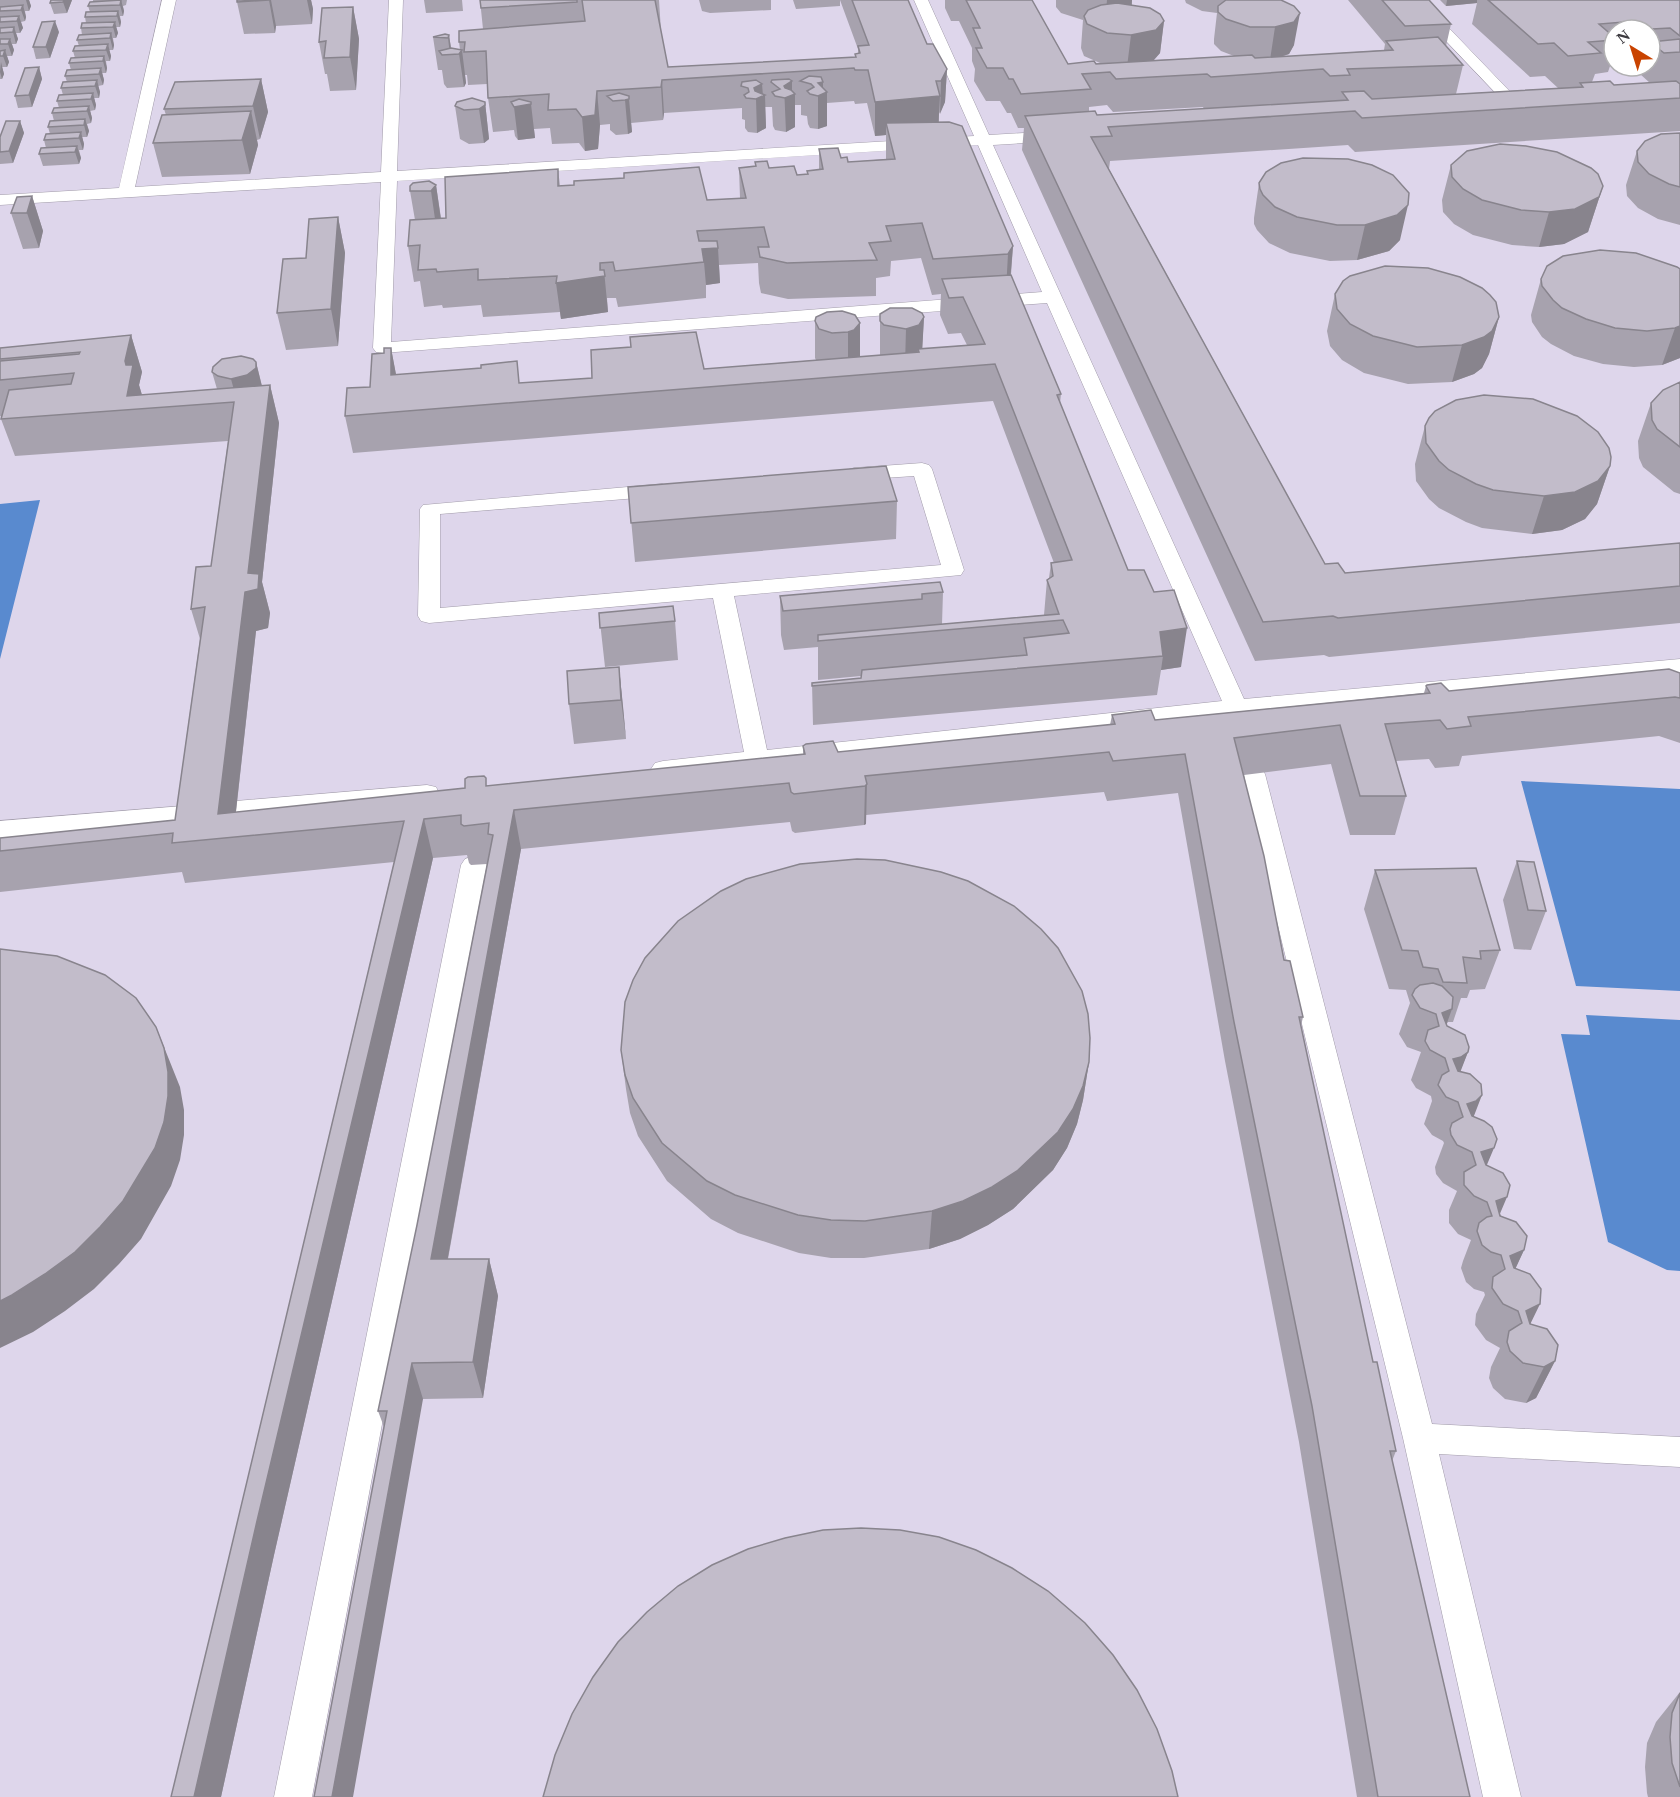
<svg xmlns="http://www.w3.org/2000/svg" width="1680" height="1797" viewBox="0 0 1680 1797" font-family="'Times New Roman',serif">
<rect width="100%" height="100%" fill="#e8e2f1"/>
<path fill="#ded6eb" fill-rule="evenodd" d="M0,0H1680V1797H0ZM1614,30H1650V66H1614Z"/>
<path fill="#598acf" d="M40,500L0,659V504Z
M1521,781L1680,789V991L1576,986Z
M1586,1015L1680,1020V1271L1667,1270L1608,1242L1561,1034L1590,1035Z"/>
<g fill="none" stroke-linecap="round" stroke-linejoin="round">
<defs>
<path id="service" d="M162,0H176L135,187L381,172L389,0H403L397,171L974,136L914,0H928L989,135L1057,131L1065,136L1057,141L993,145L1244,699L1680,659V673L1249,713L1253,723L1249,728L1241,731L1233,728L1227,715L663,777L655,775L651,769L655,763L663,761L744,752L713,598L429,623L421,621L418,616L420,509L423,505L662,484L669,486L672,490L669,494L662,496L440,514V608L941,565L914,476L854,480L847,478L844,474L847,470L854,468L922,463L929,465L932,469L964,570L961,575L734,596L767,750L1222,701L1047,303L382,353L376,352L373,348L381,182L0,205V195L119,188ZM978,145L1042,292L391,342L397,181Z
M1407,0H1422L1519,101L1522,104L1519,107H1509Z
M1253,766L1261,768L1265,774L1432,1424L1680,1437V1467L1439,1454L1521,1797H1483L1403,1438L1241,774L1245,768Z
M427,785L436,787L439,793L436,799L236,817L227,815L224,809L227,803L236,801Z
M195,805L204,807L207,813L204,819L0,839V821Z
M474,856L483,859L487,865L312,1797H274L461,865L465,859Z"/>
</defs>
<use href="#service" stroke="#a19ba9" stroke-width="1"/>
<use href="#service" fill="#fff" fill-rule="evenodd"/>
</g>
<path fill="#a7a2ae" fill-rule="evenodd" d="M0,0H33H29L31,6L29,11H25L26,17L25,21L21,22L23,28L20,33H16L18,39L16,44H12L14,50L12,56H7L9,62L7,67H2L4,74L2,79H0Z
M72,0L67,13L54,14L50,3Z
M93,0H127L126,5L123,6L124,11L123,16H120L121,22L120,27H116L118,33L116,38H113L114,45L113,50H109L111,56L110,61H106L107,68L106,73H102L104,80L103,85L98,86L100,92L99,98H94L96,105L95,110L90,111L92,118L91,123L87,124L89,131L87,137H82L84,144L83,150H79L81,158L79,164L43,166L39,154L46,148L44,140L50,134L48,127L54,121L52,113L59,108L57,101L63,95L61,88L67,82L65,76L71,70L69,63L75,58L73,51L79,46L77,40L82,35L81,28L86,23L85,17L90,12L88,6L93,2Z
M237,0H311L313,9L312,24L276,26L275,33L244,34L237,2Z
M424,0H462L463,11L426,13Z
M480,0H659L661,31L668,67L855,57V54L858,53V49L840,0H908L927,44L947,69L945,102L939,114V122L1013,246L1011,275L1061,394L1060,403L1128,570L1181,667L1161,670L1157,695L813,725L812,683L861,678V676L818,680V647L784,650L781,635L780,596L943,592L942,624L1044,615L1047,580L1049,578L1051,563H1054L993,401L353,453L345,416L370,387L384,353L391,348L396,375L520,383L592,378L631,347L630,337L704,369L816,360L815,358V321L842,311L860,357L880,355V314L924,317L922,349L967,345L961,333L948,334L940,315L941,294L932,295L921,258L891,261L890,276L876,278V296L788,299L761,293L759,283L758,263L719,265L720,283L706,285V298L618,307L616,298H607L608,312L561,319L560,312L483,317L481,305L443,308L442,305L424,307L420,281L414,282L408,246L415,220L410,191L436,185L441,218H446L558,169L560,186L707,200L740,198L739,168H769L797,175L807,174V171L819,170V149L848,162L886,159V135L875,136L867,103L855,104L854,101L827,103V126L818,129L810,128L808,124L807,116L801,115V105H795V127L786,132L775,130L773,126L772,107H765L766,128L757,133L748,132L745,128V120L742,119V108L664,113L663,120L631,123L632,132L628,134L616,135L610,130V124L600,125L598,149L585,151L579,143L552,144L550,128L534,129L535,138L518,140L515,136L514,130L493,132L488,98L487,84L468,85L467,75H465L466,83L464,87L447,88L444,84L442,70H438L433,37L449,35L451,48L460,50L459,42L483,29Z
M699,0H771V10L710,13L702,11Z
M793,0H840V6L796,9Z
M945,0H1032L1068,64L1100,63L1084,56L1081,48L1083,20L1061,13L1056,7V0H1132V5L1164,21L1160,53L1154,60L1234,56L1221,51L1214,44V39L1217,13L1202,11L1186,3L1185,0H1281L1294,45L1289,54L1281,57L1384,50L1385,44L1348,0H1429L1451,24L1446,46L1463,65L1456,94L1558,88L1545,76L1530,77L1472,24L1477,3L1446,6L1440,0H1680V83L1679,84H1680V131L1355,152L1348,145L1110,161L1109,169L1325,564L1345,573L1680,543V623L1329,657L1324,655L1255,661L1022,150L1024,128H1018L1011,113H1007L1000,101H986L974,81L975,69L972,61V48L959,21H951L945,8ZM1614,30H1650V66H1642L1640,74L1650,83L1614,85L1592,82L1595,74L1608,72L1614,54ZM1107,105L1113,112L1203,107L1204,109L1097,115L1089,111V107Z
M353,7L359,39L356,90L330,91L327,74H325L319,42Z
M59,32L50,58L36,59L33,47Z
M39,67L42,79L32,107L18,108L15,96Z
M261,79L268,112L260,139L257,140L258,145L250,174L162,177L153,143L166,115L164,109Z
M485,102L489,139L484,143L469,144L460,139L455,106Z
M20,121L24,133L13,163L0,164V137Z
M1680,133V225L1658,219L1638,208L1627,196L1626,185L1637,151Z
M1451,165L1603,186L1588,232L1564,244L1539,247L1512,245L1473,235L1454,224L1443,212L1442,200Z
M1266,172L1400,240L1389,251L1357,260L1330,261L1290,253L1269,243L1257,230L1254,224V218L1259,183Z
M32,196L43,231L39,248L23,249L11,213Z
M338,217L345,253L338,346L286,350L277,313L306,258Z
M1677,267L1680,358L1662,365L1634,367L1603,364L1574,356L1551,344L1542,337L1532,322L1531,315L1541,279Z
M1335,294L1499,317L1489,354L1482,368L1474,374L1452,382L1408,384L1364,373L1342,360L1330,346L1327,331Z
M131,335L142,372L139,385L142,395L217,389L212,372L256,362L262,386L270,385L279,423L262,582L270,613L268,628L256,631L236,812L803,754V746L838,752L1110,725L1112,715L1155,720L1424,693L1426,686L1449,691L1680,673V743L1659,736L1462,756L1459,766L1435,768L1429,759L1396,761L1406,796L1395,835H1350L1331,764L1244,775L1284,960L1303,1017L1301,1026L1373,1362L1396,1451L1392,1461L1470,1797H1357L1299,1442L1225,1061L1178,793L1107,801L1104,792L866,815V824L864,825L795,833L792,831L790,822L521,849L448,1259H489L498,1296L483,1398L423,1399L384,1427L378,1411L417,1225L487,864L471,865L469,863L467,855L433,858L274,1555L221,1797H171L224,1578L394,862L185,883L182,872L0,892V838L175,820L200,639L191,609L211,566L228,441L15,456L1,419L2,417L0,416V348Z
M1680,382V494L1674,492L1643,467L1639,458L1638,441L1651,403Z
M1425,426L1610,466L1597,504L1585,519L1562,530L1532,534L1482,528L1466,522L1439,508L1429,499L1416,481L1415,464Z
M628,487L897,501L896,539L635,562Z
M599,613L675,621L678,660L605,667Z
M619,667L626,739L574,744L569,704Z
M1517,861L1546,911L1531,950L1514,949L1503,900Z
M1375,870L1500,950L1485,989L1470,990L1467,998H1461L1453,1022H1448L1446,1025L1468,1052L1460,1071L1474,1117L1497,1139L1486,1165L1500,1214L1524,1250L1515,1269L1531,1324L1555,1361L1536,1398L1526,1403L1505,1399L1493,1388L1489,1378L1491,1367L1500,1348L1486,1340L1475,1325L1476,1314L1485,1295L1484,1292L1474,1289L1466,1282L1461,1268L1463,1261L1471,1240L1458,1234L1449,1223V1210L1457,1191L1443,1183L1436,1174L1435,1167L1444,1143L1443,1141L1432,1135L1424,1124L1432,1101L1431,1096L1416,1088L1411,1080L1421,1052L1407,1047L1399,1034L1410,1003L1406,990L1389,989L1364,909Z
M621,1050L1089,1062L1083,1100L1077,1124L1067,1148L1053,1170L1013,1209L988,1225L960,1239L929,1249L864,1258H831L799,1253L738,1233L711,1219L667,1181L638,1136L630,1113L626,1089Z
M1680,1692V1797H1648L1647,1793L1645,1767L1647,1743L1656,1722Z"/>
<path fill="#88848d" d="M26,0H29L31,6L29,11Z
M64,0H72L67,13L63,2Z
M121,0L124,11L123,16L120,5Z
M269,0H271L276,26L275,33Z
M307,0H311L313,9L312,24Z
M1107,0H1132L1131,10L1105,21Z
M1447,0H1477V3L1446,6Z
M23,5L26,17L25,21L21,10Z
M353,7L359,39L356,90L350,57Z
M118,11L121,22L120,27L117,16Z
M1300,13L1294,45L1289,54L1270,60L1275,27Z
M19,16L23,28L20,33L17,21Z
M55,21L59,32L50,58L46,47Z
M1164,21L1160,53L1152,62L1127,67L1131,35Z
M115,22L118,33L116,38L113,27Z
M14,27L18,39L16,44L13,32Z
M111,33L114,45L113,50L110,38Z
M449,35L452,55H450L448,38Z
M10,39L14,50L12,56L8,44Z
M108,44L111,56L110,61L106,50Z
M5,50L9,62L7,67L3,56Z
M462,50L466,83L464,87L459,54Z
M104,56L107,68L106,73L103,61Z
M1,62L4,74L2,79L0,72Z
M39,67L42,79L32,107L29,95Z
M101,68L104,80L103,85L99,74Z
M947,69L945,102L940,114L941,81Z
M261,79L268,112L260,139L253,106Z
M97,80L100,92L99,98L95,86Z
M662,80L664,113L663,120L661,87Z
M792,81V95L795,94V127L786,132L784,86Z
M823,82V94L827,92V126L818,129V83Z
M762,84L763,96L765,95L766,128L757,133L756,99L754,88Z
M597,91L600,125L598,149L585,151L582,117Z
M93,93L96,105L95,110L91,99Z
M940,96L938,130L886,123V135L875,136V102Z
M629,99L632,132L628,134L625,100Z
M485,102L489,139L484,143L479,109Z
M531,104L535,138L518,140L514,107Z
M89,106L92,118L91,123L87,111Z
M251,111L258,145L250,174L242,140Z
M85,119L89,131L87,137L84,125Z
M20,121L24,133L13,163L9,151Z
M81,132L84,144L83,150L79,138Z
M77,146L81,158L79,164L75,152Z
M436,185L441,220L436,226L431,191Z
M1603,186L1588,232L1564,244L1539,247L1549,212Z
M32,196L43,231L39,248L27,213Z
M1408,205L1400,240L1389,251L1357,260L1365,225Z
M338,217L345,253L338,346L331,309Z
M1013,246L1010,282L1006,290L1008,254Z
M718,248L720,283L706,285L704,262L702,249Z
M600,263L602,276L604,270L608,312L561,319L556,283Z
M924,317L922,354L919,352L918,349L917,361L905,365L906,329Z
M1499,317L1489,354L1482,368L1474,374L1452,382L1462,345Z
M860,323V359L848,369V332Z
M1680,326V358L1662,365L1675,328Z
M131,335L142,372L139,385L144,402L127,396L125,361Z
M391,348L398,385V412L391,375Z
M256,362L265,399L241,416L231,379Z
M270,385L279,423L262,582L270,613L268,628L256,631L233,837L218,814Z
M1610,466L1597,504L1585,519L1562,530L1532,534L1544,496Z
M1187,628L1181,667L1161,670L1163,656L1160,632Z
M619,667L623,706L626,739L621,700Z
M867,784L866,824L864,825L865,786Z
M514,810L521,849L441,1296L431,1259Z
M424,819L433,858L274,1555L221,1797H194L257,1521Z
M1452,1009L1438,1048L1439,1026L1442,1013Z
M156,1027L180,1087L184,1110V1135L180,1160L171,1186L141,1239L119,1264L94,1289L65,1311L33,1332L0,1348V1301Z
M1468,1052L1453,1091V1059Z
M1089,1062L1083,1100L1077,1124L1067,1148L1053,1170L1013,1209L988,1225L960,1239L929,1249L932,1211Z
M1482,1095L1467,1134V1104Z
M1494,1148L1478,1186L1481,1152Z
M1507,1197L1491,1235L1492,1216L1496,1201Z
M1524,1250L1507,1287L1510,1256Z
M489,1259L498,1296L483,1398L473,1362Z
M1540,1304L1522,1341V1323L1526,1311Z
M1555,1361L1536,1398L1526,1403L1544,1367Z
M412,1363L423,1399L353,1797H332Z"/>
<path fill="#c2bcca" stroke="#88848d" stroke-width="1.5" d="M51,0H64L63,2L50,3Z
M121,0L120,5L88,6L90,2Z
M237,0H269L237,2Z
M480,0H577V2L481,8Z
M582,0H655L668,67L856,57L855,54L860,53L858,46L869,45L852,0H908L927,44H933L947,69L941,81H936L940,96L875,102L868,70H855L854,68L662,80L661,87L597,91L595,115L582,117L576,109L548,110L549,94L488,98L486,51L464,52L465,42H459V31L585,21Z
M966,0H1032L1068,64L1094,61L1096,64L1252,55L1255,58L1393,50L1386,41L1438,37L1463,65L1347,69L1350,75L1330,76L1323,69L1211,77L1207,74L1116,79L1110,72L1082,74L1091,89L1021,94L1013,79H1009L1003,68H987L976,48H982L973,28H980Z
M1226,0H1281L1294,6L1300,13L1294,22L1275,27H1250L1226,19L1218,12V6Z
M1382,0H1429L1451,24L1405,26Z
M1488,0H1680V36L1670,28L1634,30L1624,22L1599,24L1614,37V40L1588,42L1601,53L1568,56L1554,43L1538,44Z
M1117,3L1150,8L1160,14L1164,21L1156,30L1131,35L1107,33L1087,24L1084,16L1088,10L1101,5Z
M23,5L21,10L0,11V7Z
M353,7L350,57L324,58L326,41L319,42L322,8Z
M118,11L117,16L85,17L86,12Z
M19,16L17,21L0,22V17Z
M55,21L46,47H33L42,22Z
M115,22L113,27L81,28L82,23Z
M14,27L13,32L0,33V28Z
M111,33L110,38L77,40L79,35Z
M445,34L449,35L448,38L433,37Z
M0,39H10L8,44H0Z
M1680,39V52L1664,53L1650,42Z
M108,44L106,50L73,51L75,46Z
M451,48L462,50L459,54L442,55L439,51Z
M5,50L3,56H0V51Z
M104,56L103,61L69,63L71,58Z
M39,67L29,95L15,96L25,68Z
M101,68L99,74L65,76L67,70Z
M809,76L821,77L823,82L818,83L827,92L818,96L810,94L807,91L814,87L811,84L800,81Z
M261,79L253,106L164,109L175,82Z
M789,79L792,81L784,86L785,88L791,90L795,94L785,98L775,96L772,92L780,89L771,82L772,80Z
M97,80L95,86L61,88L63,82Z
M756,80L762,84L754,88L755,91L765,95L756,99L746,98L744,95L749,92L748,88L741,86L742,82Z
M1610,81L1614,85L1676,81L1680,84V98L1362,118L1355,111L1108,127L1112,136L1091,137L1325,564L1338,563L1345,573L1680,543V586L1338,618L1333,616L1263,622L1025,116L1095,111L1097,115L1348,100L1342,92L1364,91L1372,99L1583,87L1580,83Z
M93,93L91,99L57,101L59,95Z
M619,93L629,96V99L625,100L613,101L607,96Z
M472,98L485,102V105L479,109L464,110L455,106L457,102Z
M519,99L531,102V104L514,107L511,102Z
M89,106L87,111L52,113L54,108Z
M251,111L242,140L153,143L162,115Z
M85,119L84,125L48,127L50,121Z
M6,121H20L9,151L0,152V137Z
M949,122L962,126L1013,246L1008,254L933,259L922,223L886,226L891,241L869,243L877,260L787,263L760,257L758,247H769L764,227L697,231L699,241H717L718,248L702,249L704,262L615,271L613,262L600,263V270H604L605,276L556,283L557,276L478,280V269L437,272L436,269L418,270L420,245L408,246L410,220L446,218L445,177L558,169V186L574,185V181L624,178V173L699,167L707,200L746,198L739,168L756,166L755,162L767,161L769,168L794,166L797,175L808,174L807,171L823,169L819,149L838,148L841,158L847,157L848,162L895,159L886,123Z
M81,132L79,138L44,140L46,134Z
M1680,133V187L1669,184L1649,174L1638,162L1637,151L1645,141L1661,134Z
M1500,144L1526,146L1557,152L1591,168L1598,174L1603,186L1599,197L1575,209L1549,212L1521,210L1482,200L1463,189L1452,177L1451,165L1467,151Z
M77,146L75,152L39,154L41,148Z
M1303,158L1348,159L1372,165L1393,175L1409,193L1408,205L1397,215L1365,225H1337L1297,217L1275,207L1263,195L1260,189L1259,183L1266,172L1281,163Z
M429,181L436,185L431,191H410V186L413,183Z
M32,196L27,213H11L17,197Z
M338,217L331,309L277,313L283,259L306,258L309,219Z
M1600,250L1636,253L1677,267L1680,269V326L1675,328L1647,331L1615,328L1586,319L1562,308L1553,300L1542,286L1541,279L1547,266L1563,256Z
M1385,266L1428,268L1460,277L1482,288L1490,295L1496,302L1499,317L1492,331L1484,337L1462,345L1417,347L1373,336L1350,324L1337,309L1335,294L1343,281L1350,276Z
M1011,275L1061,394L1057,395L1128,570H1144L1154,592L1174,590L1187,628L1160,632L1163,656L812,686V683L861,678L862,670L1027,655L1024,638L1069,633L1063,620L818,641V635L1059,614L1047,580L1053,576L1051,563L1072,560L995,364L345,416L347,388L370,387L372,354L384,353V348H391V375L481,368V365L517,361L519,383L592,378L591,350L631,347L630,337L696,332L704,369L919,352L918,349L985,344L963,297L949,298L942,279Z
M890,308H912L922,313L924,317L919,325L906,329L884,325L880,321V314Z
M842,311L855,315L860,323L854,330L848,332L832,333L819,329L815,321L816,317L827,312Z
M131,335L125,361L126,365H133L127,396L270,385L248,573L259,574L258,589L245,592L218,814L465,788V779L468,777L484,776L486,778V786L805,754L803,746L806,744L833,741L838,752L1115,724L1112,715L1151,710L1155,720L1430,693L1426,686L1427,685L1441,683L1449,691L1669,669L1680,673V698L1675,697L1468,717L1471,726L1447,729L1440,720L1385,724L1406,796H1360L1340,725L1234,738L1264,856L1284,960L1290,961L1303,1017H1299L1373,1362H1377L1396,1451H1390L1470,1797H1378L1312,1406L1234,1022L1185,754L1113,761L1109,752L865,776L867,784L865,786L794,794L791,792L789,783L514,810L431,1259H489L473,1362L412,1363L332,1797H314L387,1411H378L417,1225L493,835L488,834L489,823L464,826L461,824V815L424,819L257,1521L194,1797H171L224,1578L404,821L172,843L173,833L0,851V838L175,820L205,607L191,609L196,567L211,566L234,402L1,419L9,390L71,384L74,373L0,380V361L79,354L80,352L0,359V348Z
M241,356L253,359L256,362V368L247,375L231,379L218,376L212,372L213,367L222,359Z
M1680,382V447L1657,429L1652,420L1651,403L1663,390Z
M1484,395L1533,399L1577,416L1598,432L1609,448L1611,457L1610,466L1598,481L1575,492L1544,496L1493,490L1476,484L1449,470L1439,461L1426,443L1425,426L1429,418L1435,411L1456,400Z
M886,466L897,501L631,523L628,487Z
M940,582L943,592L922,594V599L783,611L780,596Z
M673,606L675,621L600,628L599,613Z
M619,667L621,700L569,704L567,671Z
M857,859L885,860L941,872L968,881L1014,906L1041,929L1058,948L1082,991L1088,1014L1090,1038L1089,1062L1083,1086L1073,1109L1058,1132L1017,1171L992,1187L963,1201L932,1211L865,1221L831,1220L798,1215L735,1195L707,1181L662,1143L633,1098L625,1075L621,1050L625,1002L633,980L645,958L678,921L721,891L746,879L800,864Z
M1517,861L1534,862L1546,911L1528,910Z
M1476,868L1500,950L1480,951L1481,959L1463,957L1467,983L1443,982L1438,969L1423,967L1418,951L1402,950L1375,870Z
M0,949L57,956L105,975L136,998L156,1027L164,1048L168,1072V1096L164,1122L155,1148L123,1201L100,1227L75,1252L45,1274L12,1295L0,1301Z
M1433,983L1442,986L1453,997L1452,1009L1442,1013L1447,1026L1465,1035L1469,1047L1468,1052L1461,1057L1453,1059L1458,1071L1470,1074L1481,1084L1482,1095L1476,1101L1467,1104L1472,1116L1484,1121L1492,1127L1497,1139L1494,1148L1481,1152L1486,1165L1503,1173L1510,1185L1507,1197L1496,1201L1500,1216L1516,1222L1527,1236L1524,1250L1510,1256L1514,1268L1530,1274L1541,1289L1540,1304L1526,1311L1530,1324L1547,1329L1558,1345L1555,1361L1544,1367L1523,1363L1510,1351L1507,1342L1509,1331L1522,1323L1518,1311L1503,1304L1492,1288L1493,1277L1505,1269L1501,1255L1491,1252L1482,1245L1477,1231L1479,1223L1487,1217L1492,1216L1487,1202L1474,1196L1464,1185V1172L1476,1165L1472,1152L1457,1145L1451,1135L1450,1129L1452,1123L1463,1117L1458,1102L1446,1097L1438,1085L1442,1075L1449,1071L1445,1058L1430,1050L1425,1041L1428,1030L1439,1026L1436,1014L1420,1008L1412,995L1415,989L1420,985Z
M861,1528L900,1530L939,1537L976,1550L1012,1568L1048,1591L1085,1623L1113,1655L1137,1690L1157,1729L1172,1771L1178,1797H543L555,1755L572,1714L593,1677L618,1642L647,1612L678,1586L712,1565L748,1549L785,1538L823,1530Z
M1680,1693V1787L1672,1763L1670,1737L1672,1713Z"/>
<g transform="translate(1632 48) rotate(322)"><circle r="28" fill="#ffffff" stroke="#b1b0b2" stroke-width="1.5"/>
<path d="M0-4.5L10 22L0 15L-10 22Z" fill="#c94300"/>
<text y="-9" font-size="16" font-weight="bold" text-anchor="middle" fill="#3c3a3f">N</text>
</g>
</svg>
